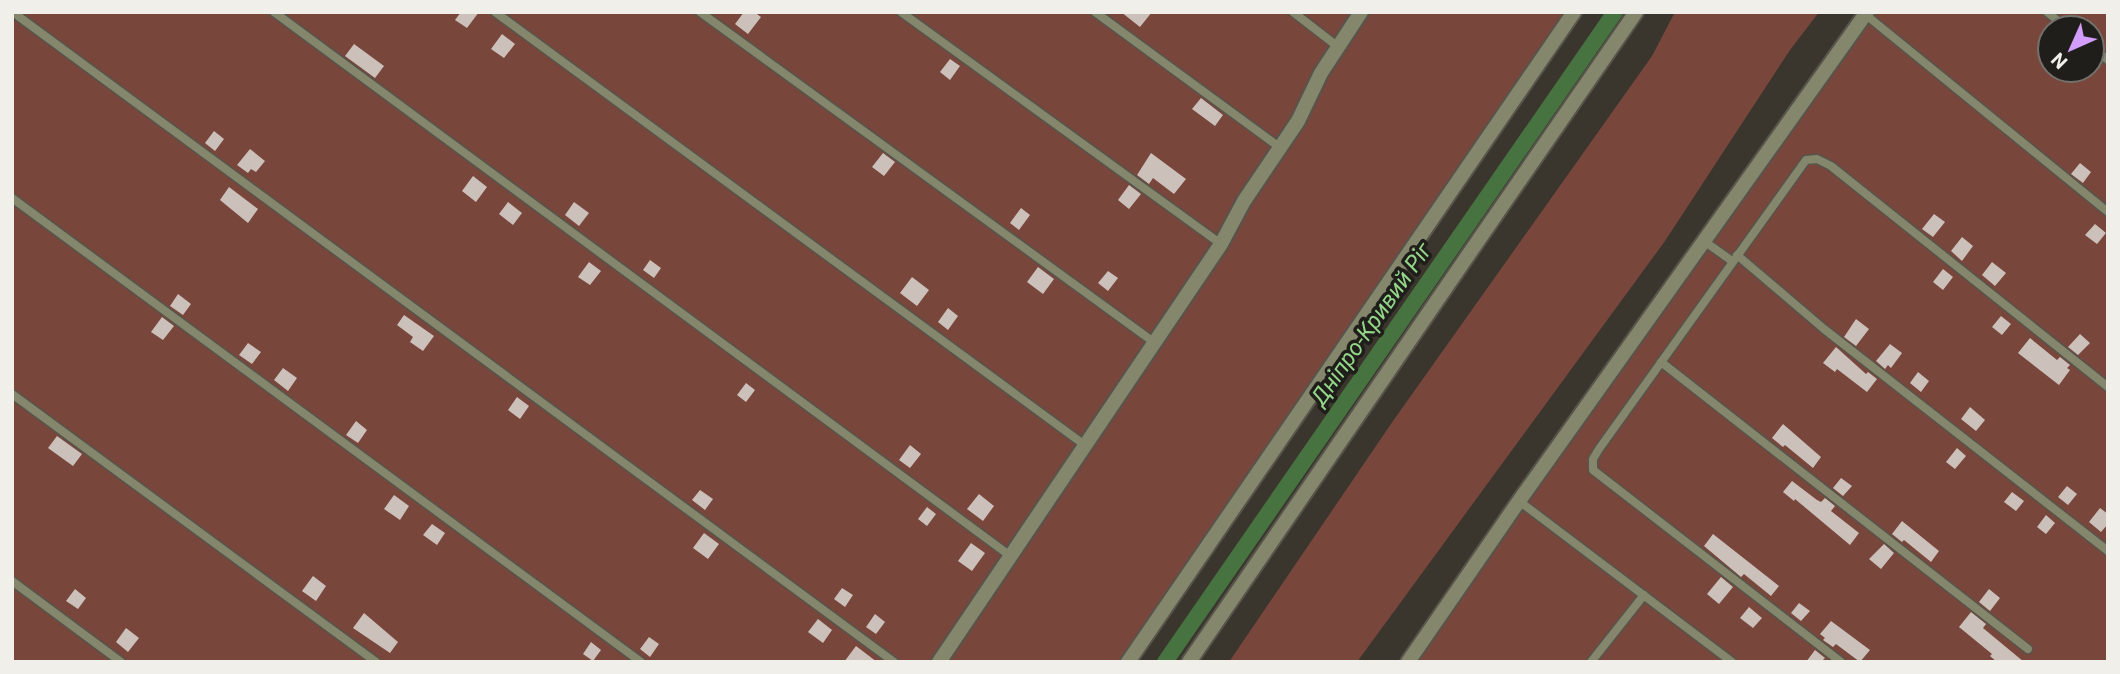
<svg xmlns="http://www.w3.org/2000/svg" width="2120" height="674" viewBox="0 0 2120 674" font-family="Roboto,sans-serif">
<rect width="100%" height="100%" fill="#3a362e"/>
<path fill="#79463c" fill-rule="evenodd" d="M22,12H1574L1128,662H12V24Z
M1675,12H1819L1790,50L1665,241L1357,662H1229L1393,421L1652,56Z
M1867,12H2108V662H1408ZM2050,28H2092V70H2050Z"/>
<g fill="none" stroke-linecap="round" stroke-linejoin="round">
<path stroke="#46733f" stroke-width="16" d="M1165,662L1615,12"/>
</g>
<path fill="#cbc1ba" d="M461,12H479L467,28L455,20Z
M744,12H754L761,17L748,34L735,24Z
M1121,12H1152L1140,27Z
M502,34L515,44L504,58L491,49Z
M354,44L384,66L375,78L345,56Z
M950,59L960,66L950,80L940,72Z
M1201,98L1223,115L1215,126L1192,109Z
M214,131L224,139L215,151L205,143Z
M250,149L265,161L256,172L251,169L248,173L237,165Z
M883,153L895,162L884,176L872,167Z
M1151,153L1186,179L1174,194L1153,178L1149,184L1137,175Z
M2080,163L2091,172L2083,183L2071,174Z
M473,176L487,187L476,202L462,191Z
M1129,185L1141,194L1129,209L1118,200Z
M229,187L258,209L248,223L220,200Z
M508,202L522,213L513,225L499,214Z
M574,202L589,213L579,226L565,215Z
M1021,208L1030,215L1019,230L1010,223Z
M1934,214L1945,222L1933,237L1922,229Z
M2095,224L2106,233L2097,244L2085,235Z
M1962,237L1973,246L1962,261L1951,251Z
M650,260L661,268L654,278L643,270Z
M589,262L601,271L590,285L578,277Z
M1992,262L2006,273L1995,286L1982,275Z
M1038,267L1054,279L1043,294L1027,282Z
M1943,269L1953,277L1943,290L1933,282Z
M1108,271L1118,278L1108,291L1098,283Z
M912,277L929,290L917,306L900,293Z
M178,294L191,304L183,315L170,306Z
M948,308L958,316L948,330L938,322Z
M404,315L434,336L423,351L410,342L413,337L397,325Z
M2001,316L2011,324L2002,335L1992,327Z
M162,317L174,326L163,340L151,332Z
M1856,319L1869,329L1856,346L1844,337Z
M2080,334L2090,343L2078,355L2068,347Z
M2030,338L2057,360L2060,357L2070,365L2067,368L2070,370L2059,385L2018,353Z
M248,343L261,352L252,364L239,355Z
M1890,344L1902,353L1891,368L1888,365L1885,369L1876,361Z
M1836,347L1866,374L1868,372L1877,379L1867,392L1837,369L1835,372L1823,363Z
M283,368L297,378L288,391L274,380Z
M1918,372L1929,381L1921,392L1910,383Z
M746,383L755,390L746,402L737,395Z
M517,397L529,406L520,419L508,410Z
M1970,407L1985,420L1976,431L1961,419Z
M356,421L367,430L358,443L346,435Z
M1783,424L1821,457L1813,468L1785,445L1783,447L1772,438Z
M57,436L82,454L73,466L48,448Z
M910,445L921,454L910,468L899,460Z
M1957,448L1966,456L1955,469L1946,462Z
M1841,478L1852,486L1843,496L1833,488Z
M1792,481L1817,500L1821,502L1825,498L1835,506L1831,511L1859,533L1850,545L1795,499L1794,501L1783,492Z
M2067,486L2077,494L2068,505L2058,497Z
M700,490L713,499L705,510L692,500Z
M2012,492L2024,501L2016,511L2004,502Z
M979,494L994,506L983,521L967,509Z
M394,495L409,506L400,520L384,509Z
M927,507L936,514L927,526L918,519Z
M2100,508L2108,514V524L2101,532L2089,522Z
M2046,515L2055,523L2046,534L2037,527Z
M1902,521L1939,551L1931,562L1904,540L1902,542L1892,534Z
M432,524L445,533L437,545L423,535Z
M704,533L719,544L708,559L693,548Z
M1713,534L1779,586L1771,596L1744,574L1741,577L1704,546Z
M971,543L985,553L972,571L958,561Z
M1884,544L1894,553L1881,569L1869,559Z
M313,576L326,586L316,601L302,591Z
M1721,577L1733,587L1719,604L1707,594Z
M842,588L853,595L845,607L834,599Z
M75,589L86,598L78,609L66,601Z
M1989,589L2000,598L1990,611L1979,602Z
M1799,603L1810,611L1801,621L1791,613Z
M1749,607L1762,618L1753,628L1740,618Z
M1971,612L1986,624L1983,628L2024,662H1997L1990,656L1992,654L1959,627Z
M364,613L398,642L390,653L353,628Z
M875,614L885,622L876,634L866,627Z
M818,619L832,630L823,643L808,632Z
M1831,621L1870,650L1860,662L1836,644L1833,647L1823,640L1825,638L1820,634Z
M126,628L139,638L128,652L116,642Z
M649,637L659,644L650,657L640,649Z
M591,642L601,650L593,661L583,654Z
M856,646L877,662H844Z
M1815,650L1825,658L1821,662H1806Z"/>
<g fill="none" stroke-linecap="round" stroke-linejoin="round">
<defs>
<path id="lane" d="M274,12L1009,555
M495,12L1086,446
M700,12L1155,343
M901,12L1221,244
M1095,12L1282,149
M1293,12L1337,46
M2047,12L2067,28
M1866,15L2108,212
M18,16L894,662
M2092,48L2108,60
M12,198L641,662
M1704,241L1732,261
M1737,255L1824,329L2108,551
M1661,362L2028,649
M12,394L376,662
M1519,501L1732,662
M12,581L121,662
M1591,662L1644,595
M1841,662L1593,470V459L1599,449L1806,160L1817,159L1831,166L2108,387"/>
<path id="street" d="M939,662L1221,244L1244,201L1298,121L1321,73L1361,12
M1128,662L1574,12
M1189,662C1338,445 1486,228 1636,12
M1408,662L1519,501L1867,12"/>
</defs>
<use href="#lane" stroke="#57544c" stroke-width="11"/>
<use href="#street" stroke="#57544c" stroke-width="18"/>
<use href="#lane" stroke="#84876b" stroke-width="8"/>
<use href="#street" stroke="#84876b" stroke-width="14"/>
</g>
<g text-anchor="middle" stroke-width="7" stroke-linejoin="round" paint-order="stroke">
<g font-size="23" font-style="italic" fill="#94d68a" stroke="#201e1a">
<text transform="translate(1371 324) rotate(-55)" y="8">Дніпро-Кривий Ріг</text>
</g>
</g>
<rect width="2120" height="674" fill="none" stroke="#f1efe9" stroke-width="28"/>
<g transform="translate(2071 49) rotate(225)"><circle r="33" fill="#201e1a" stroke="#74726d" stroke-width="2"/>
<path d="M0-5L12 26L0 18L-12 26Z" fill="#d29dfd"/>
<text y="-10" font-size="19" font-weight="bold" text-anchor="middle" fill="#f1efe9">N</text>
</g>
</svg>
